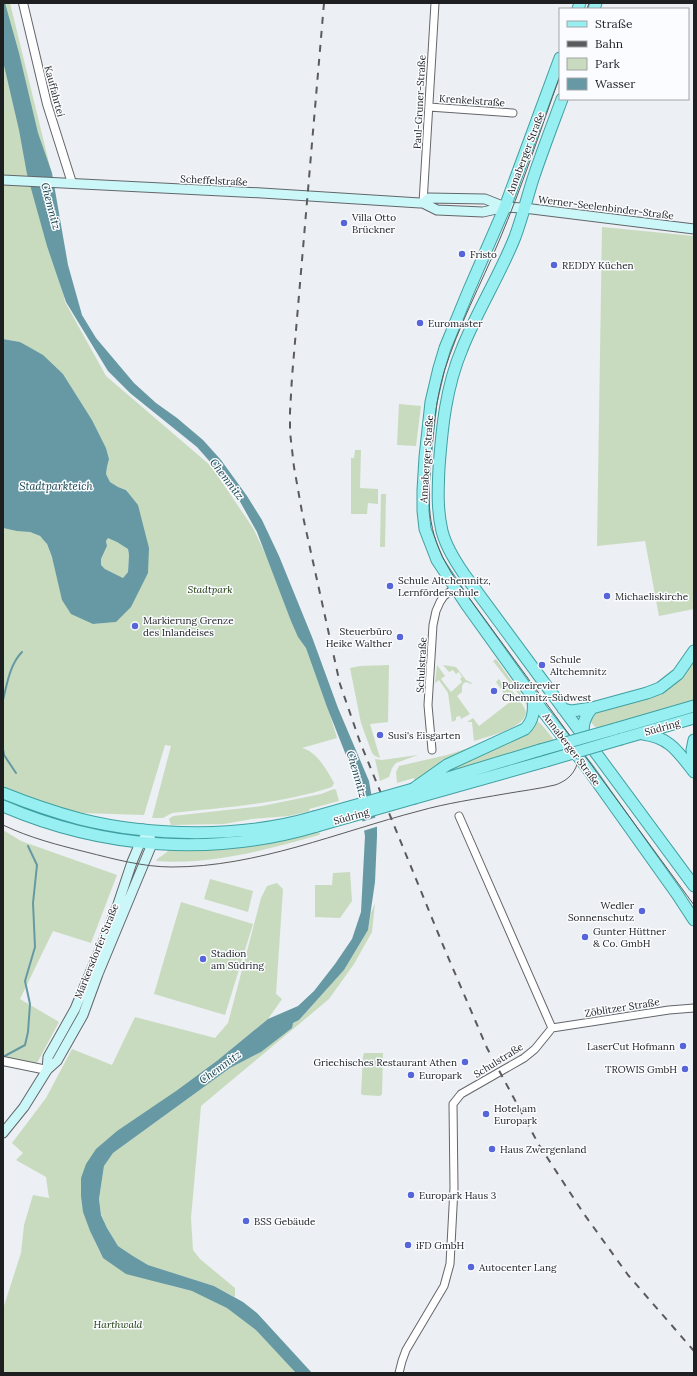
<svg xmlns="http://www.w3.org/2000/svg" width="697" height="1376" viewBox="0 0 697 1376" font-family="Lora,serif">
<rect width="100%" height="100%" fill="#eceff3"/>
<path fill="#c8dbbe" d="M3,3H10L52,175L39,187L65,302L106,376L211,466L253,528L310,648L337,738L302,748C317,752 327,770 334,783L332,787C281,804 225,807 172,813L163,818H152L171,746L165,745L144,815L82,813L43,803L3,787V528C14,530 30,530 39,536C48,541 48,550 53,559C65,581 80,602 93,624L116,622L148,573L127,490L118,487L110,482L106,474L107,467L109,459L106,448L92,420L63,374L20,342L3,339Z
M602,227L694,236V609L659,616L645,541L597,546Z
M399,404L421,406L416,446L397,445Z
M355,450H361L360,488L378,489V504L368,503L367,514H351V458H354Z
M381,494H386L385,547H380Z
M108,538H112L128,549L129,555L128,572L123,578L105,569L101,565V559L107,546L106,541Z
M694,651V706L597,729L588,719L587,713L660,688Z
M496,659L527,702L530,709L493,661Z
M389,665L388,722L370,724L380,758L375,756L372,753L361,723L350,668L360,666Z
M437,665L445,676L441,679L451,692L462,682L460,679L462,677L459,672L456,674L453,670L449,672L443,665L456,667L466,680L472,683L471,684L466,682C461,684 462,688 462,692L457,696L470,714L461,719L460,716L456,717V720L452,722L448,693L439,680L435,683Z
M499,679L505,688L508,686C513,692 525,706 526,712C526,728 486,737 474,741L472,722H467L473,718L479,726L510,702L496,682Z
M535,719L542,725L554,740L450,772V769Z
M487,742L421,779L415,781L414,778L397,783L396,772L399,766L447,755Z
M418,755L396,763L392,768L389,777L380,781L375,759L382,760Z
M334,789L336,790L339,801L309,809L310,811L289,816L252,819L224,824L171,825L169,819L173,816L262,806L321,794Z
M318,829L320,834L319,835C265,850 213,865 156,861C159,856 166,855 169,849Z
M3,830L21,841L117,875L91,943L53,931L20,999L59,1022L37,1063L3,1057Z
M350,872L352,901L340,918L315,917V885H332L333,873Z
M210,879L253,891L248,912L204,899Z
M277,883L283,889L276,994L282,999L268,1019L218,1060L176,1091L81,1178C81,1213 88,1228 103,1258L168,1285L192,1291L230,1304L278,1350L296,1373H3V1309L21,1253L24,1225L33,1195L49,1198L46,1177L16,1160L23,1153L12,1143L46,1098L72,1049L112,1065L135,1017L215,1038L228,1023L261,898L267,886Z
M181,902L253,924L225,1015L154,994Z
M375,903L372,932L354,964L329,999L201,1106L191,1218L193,1250L200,1259L235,1288V1297L214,1286L148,1265L133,1256L118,1246L107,1228L101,1214L99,1199L104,1166L113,1153L230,1068L261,1052L293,1023L299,1020L344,970L368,930L371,913Z
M364,1053H383L382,1094L380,1096L363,1095L361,1094L363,1057Z"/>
<path fill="#6699a3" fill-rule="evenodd" d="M3,3H5L19,53L38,133L52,173L68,265L82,315L96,338L134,383L156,403L177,418L203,440L221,460L247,496L262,520L279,556L312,637L338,708L369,781L377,827V836L375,882L368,930L344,970L299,1020L293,1023L292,1028L261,1052L230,1068L113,1153L104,1166L99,1199L101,1215L107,1228L118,1246L133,1256L148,1265L214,1286L243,1302L257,1313L312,1373H296L256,1330L227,1308L192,1291L126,1274L103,1258L90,1231L83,1212L81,1196V1178L86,1164L96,1149L117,1131L176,1091L218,1060L268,1019L298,1006L314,991L335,964L352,939L361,912L365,836L355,778L327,707L306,648L298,637L291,621L257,532L238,498L219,472L197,447L130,393L108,371L66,302L47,246L27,174L19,130L3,61Z
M3,339L20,342L43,355L63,374L92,420L106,448L109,459L107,467L106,474L110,482L118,487L126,490L138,505L149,548L148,573L131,607L116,622L93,624L71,614L62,600L52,557L47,544L40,536L30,532L17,531L3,528ZM108,538L117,542L128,549L129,555L128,572L123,578L105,569L101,565V559L107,546L106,541Z"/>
<path fill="#eceff3" d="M377,817L379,826L363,831L361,822Z"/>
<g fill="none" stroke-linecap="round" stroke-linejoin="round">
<path stroke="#6699a3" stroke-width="2" d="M3,700C7,684 10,664 22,652
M3,749L4,755L16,773
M3,1057L25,1045L28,1032L30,1004L25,981L35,947L33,903L37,865L28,846"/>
<defs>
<path id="minor" d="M429,107L513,113
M423,203L435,3
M432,750L428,705L433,625L436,611L440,602L444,596L455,588
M459,816L552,1028
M552,1028L669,1010L694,1008
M399,1373L402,1361L406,1350L444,1286L450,1264L454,1188L453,1104L461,1094L524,1058L535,1049L552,1028"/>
<path id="tertiary" d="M23,3L47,104L72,183
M3,1061L47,1070"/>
<path id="secondary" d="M3,180L262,193L420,203H423L437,210L483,212L505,207
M423,203L429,198L485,199L505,207L524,208L694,229
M47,1070L48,1057L75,1009L101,947L118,904L132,862L140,843L144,838
M3,1133L24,1107L47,1070L57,1061L83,1015L98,974L152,844L150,837L143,829"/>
<path id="primary" d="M578,9L580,3
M594,9L596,3
M560,58L505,207L468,292L445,348L439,368L431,402L425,457L423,490V511L425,529L437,560L466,604L542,710L588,769L677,894L694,920
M562,99C552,126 542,152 533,179C527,198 522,218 515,237C500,275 477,311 462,349C446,387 442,427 439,468C438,489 437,510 442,531C446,547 455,561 464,574L694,886
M563,709L572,711L592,708L647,693L660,688L678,674L694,651
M615,729L694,706
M643,734C671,738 678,752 694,772
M583,736C583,724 584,717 592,708
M621,739L694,718
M694,740L692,750L694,764
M421,786L540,750
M413,789L447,765L525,729C534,720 534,710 533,698
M3,793C28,803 54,812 80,819C152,837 243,838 314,817
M415,798L546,761
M3,806C103,849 213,857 317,826"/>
</defs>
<use href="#minor" stroke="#63666a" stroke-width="9"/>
<use href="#tertiary" stroke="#63666a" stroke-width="10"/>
<use href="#secondary" stroke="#63666a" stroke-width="11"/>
<use href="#primary" stroke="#40a0a1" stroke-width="13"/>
<use href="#minor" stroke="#fff" stroke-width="7"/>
<use href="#tertiary" stroke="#fff" stroke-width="8"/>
<use href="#secondary" stroke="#cbf7f8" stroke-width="9"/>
<use href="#primary" stroke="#98eff1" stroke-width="11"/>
<path stroke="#5a5b5d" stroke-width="1" d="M587,9L589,3
M560,76C540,131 522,187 499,241C481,284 458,327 444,372C436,400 433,429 431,459C427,509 427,536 456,580L694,905
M3,825C30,838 58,845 86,852C114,859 143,867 172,867C257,867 338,832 419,811C447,803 476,799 504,794C521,791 538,789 555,785C573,779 581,765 578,746"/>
<path stroke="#5a5b5d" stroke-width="2" stroke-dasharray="7 7" stroke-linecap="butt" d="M324,3L292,377L290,412V432L294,467L302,512L340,684L360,742L445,950L487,1048L539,1145L584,1214L628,1275L694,1351"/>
<defs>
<path id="primary-bridge" d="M540,750L615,729
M546,761L621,739
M314,817L413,789
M317,826L415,798"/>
</defs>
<use href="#primary-bridge" stroke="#40a0a1" stroke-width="13" stroke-linecap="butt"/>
<use href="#primary-bridge" stroke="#98eff1" stroke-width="11"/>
</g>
<g fill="#5765db" stroke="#fafcff" stroke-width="1.5">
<circle cx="344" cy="223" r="4"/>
<circle cx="462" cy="254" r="4"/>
<circle cx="554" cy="265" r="4"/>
<circle cx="420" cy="323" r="4"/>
<circle cx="390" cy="586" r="4"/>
<circle cx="607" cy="596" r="4"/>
<circle cx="135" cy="626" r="4"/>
<circle cx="400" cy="637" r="4"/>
<circle cx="542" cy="665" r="4"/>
<circle cx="494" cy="691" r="4"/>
<circle cx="380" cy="735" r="4"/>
<circle cx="642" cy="911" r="4"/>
<circle cx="585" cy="937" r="4"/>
<circle cx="203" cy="959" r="4"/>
<circle cx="683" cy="1046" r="4"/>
<circle cx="465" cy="1062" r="4"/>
<circle cx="685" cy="1069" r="4"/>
<circle cx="411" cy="1075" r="4"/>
<circle cx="486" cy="1114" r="4"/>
<circle cx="492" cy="1149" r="4"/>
<circle cx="411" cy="1195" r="4"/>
<circle cx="246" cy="1221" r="4"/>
<circle cx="408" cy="1245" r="4"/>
<circle cx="471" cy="1267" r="4"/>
</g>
<g text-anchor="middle" stroke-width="3" stroke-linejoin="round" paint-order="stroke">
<g font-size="10" fill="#1e1f20" stroke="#fafcff">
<text transform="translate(55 91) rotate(75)" y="4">Kauffahrtei</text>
<text transform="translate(472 100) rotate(4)" y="4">Krenkelstraße</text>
<text transform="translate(419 102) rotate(-87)" y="4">Paul-Gruner-Straße</text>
<text transform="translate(525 153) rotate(-69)" y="4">Annaberger Straße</text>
<text transform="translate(214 180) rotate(3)" y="4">Scheffelstraße</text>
<text transform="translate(606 207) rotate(7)" y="4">Werner-Seelenbinder-Straße</text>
<text transform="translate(426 459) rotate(-86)" y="4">Annaberger Straße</text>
<text transform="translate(421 665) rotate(-87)" y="4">Schulstraße</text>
<text transform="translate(662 727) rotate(-16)" y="4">Südring</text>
<text transform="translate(572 749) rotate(53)" y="4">Annaberger Straße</text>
<text transform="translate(351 816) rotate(-16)" y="4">Südring</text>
<text transform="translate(96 951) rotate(-68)" y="4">Markersdorfer Straße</text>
<text transform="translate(622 1007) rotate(-9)" y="4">Zöblitzer Straße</text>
<text transform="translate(498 1060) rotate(-32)" y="4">Schulstraße</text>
</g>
<g font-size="10" fill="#1e1f20" stroke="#fafcff" text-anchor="start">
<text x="352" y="221">Villa Otto<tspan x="352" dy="12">Brückner</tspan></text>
<text x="470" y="258">Fristo</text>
<text x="562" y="269">REDDY Küchen</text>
<text x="428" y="327">Euromaster</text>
<text x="398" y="584">Schule Altchemnitz,<tspan x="398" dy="12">Lernförderschule</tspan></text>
<text x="615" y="600">Michaeliskirche</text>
<text x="143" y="624">Markierung Grenze<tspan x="143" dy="12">des Inlandeises</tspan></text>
<text x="392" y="635" text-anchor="end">Steuerbüro<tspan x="392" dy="12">Heike Walther</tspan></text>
<text x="550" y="663">Schule<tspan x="550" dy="12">Altchemnitz</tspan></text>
<text x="502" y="689">Polizeirevier<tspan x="502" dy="12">Chemnitz-Südwest</tspan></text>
<text x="388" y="739">Susi's Eisgarten</text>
<text x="634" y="909" text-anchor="end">Wedler<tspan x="634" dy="12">Sonnenschutz</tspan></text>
<text x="593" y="935">Gunter Hüttner<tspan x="593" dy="12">&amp; Co. GmbH</tspan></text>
<text x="211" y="957">Stadion<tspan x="211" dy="12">am Südring</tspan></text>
<text x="675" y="1050" text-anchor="end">LaserCut Hofmann</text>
<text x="457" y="1066" text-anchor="end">Griechisches Restaurant Athen</text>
<text x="677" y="1073" text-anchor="end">TROWIS GmbH</text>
<text x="419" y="1079">Europark</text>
<text x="494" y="1112">Hotel am<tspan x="494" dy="12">Europark</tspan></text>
<text x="500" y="1153">Haus Zwergenland</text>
<text x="419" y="1199">Europark Haus 3</text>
<text x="254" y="1225">BSS Gebäude</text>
<text x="416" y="1249">iFD GmbH</text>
<text x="479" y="1271">Autocenter Lang</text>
</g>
<g font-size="10" font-style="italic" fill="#173400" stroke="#fafcff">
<text x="210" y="593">Stadtpark</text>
<text x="118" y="1328">Harthwald</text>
</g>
<g font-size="11" font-style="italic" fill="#14434b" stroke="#fafcff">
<text transform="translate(51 206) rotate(75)" y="4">Chemnitz</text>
<text transform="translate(227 479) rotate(53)" y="4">Chemnitz</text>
<text x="56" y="490">Stadtparkteich</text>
<text transform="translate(357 774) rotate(74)" y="4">Chemnitz</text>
<text transform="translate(220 1067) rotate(-36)" y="4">Chemnitz</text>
</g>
</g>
<rect width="697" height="1376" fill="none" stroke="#1e1f20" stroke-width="8"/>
<rect x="559" y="8" width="130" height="92" fill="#fafcff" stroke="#a2a4a6"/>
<rect x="567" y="21" width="20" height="6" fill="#98eff1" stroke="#a2a4a6"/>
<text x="595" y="28" font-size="12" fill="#1e1f20">Straße</text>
<rect x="567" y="41" width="20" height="6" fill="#5a5b5d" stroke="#a2a4a6"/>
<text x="595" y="48" font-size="12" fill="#1e1f20">Bahn</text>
<rect x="567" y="58" width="20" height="12" fill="#c8dbbe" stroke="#a2a4a6"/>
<text x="595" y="68" font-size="12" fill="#1e1f20">Park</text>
<rect x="567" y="78" width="20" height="12" fill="#6699a3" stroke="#a2a4a6"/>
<text x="595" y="88" font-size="12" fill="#1e1f20">Wasser</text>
</svg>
